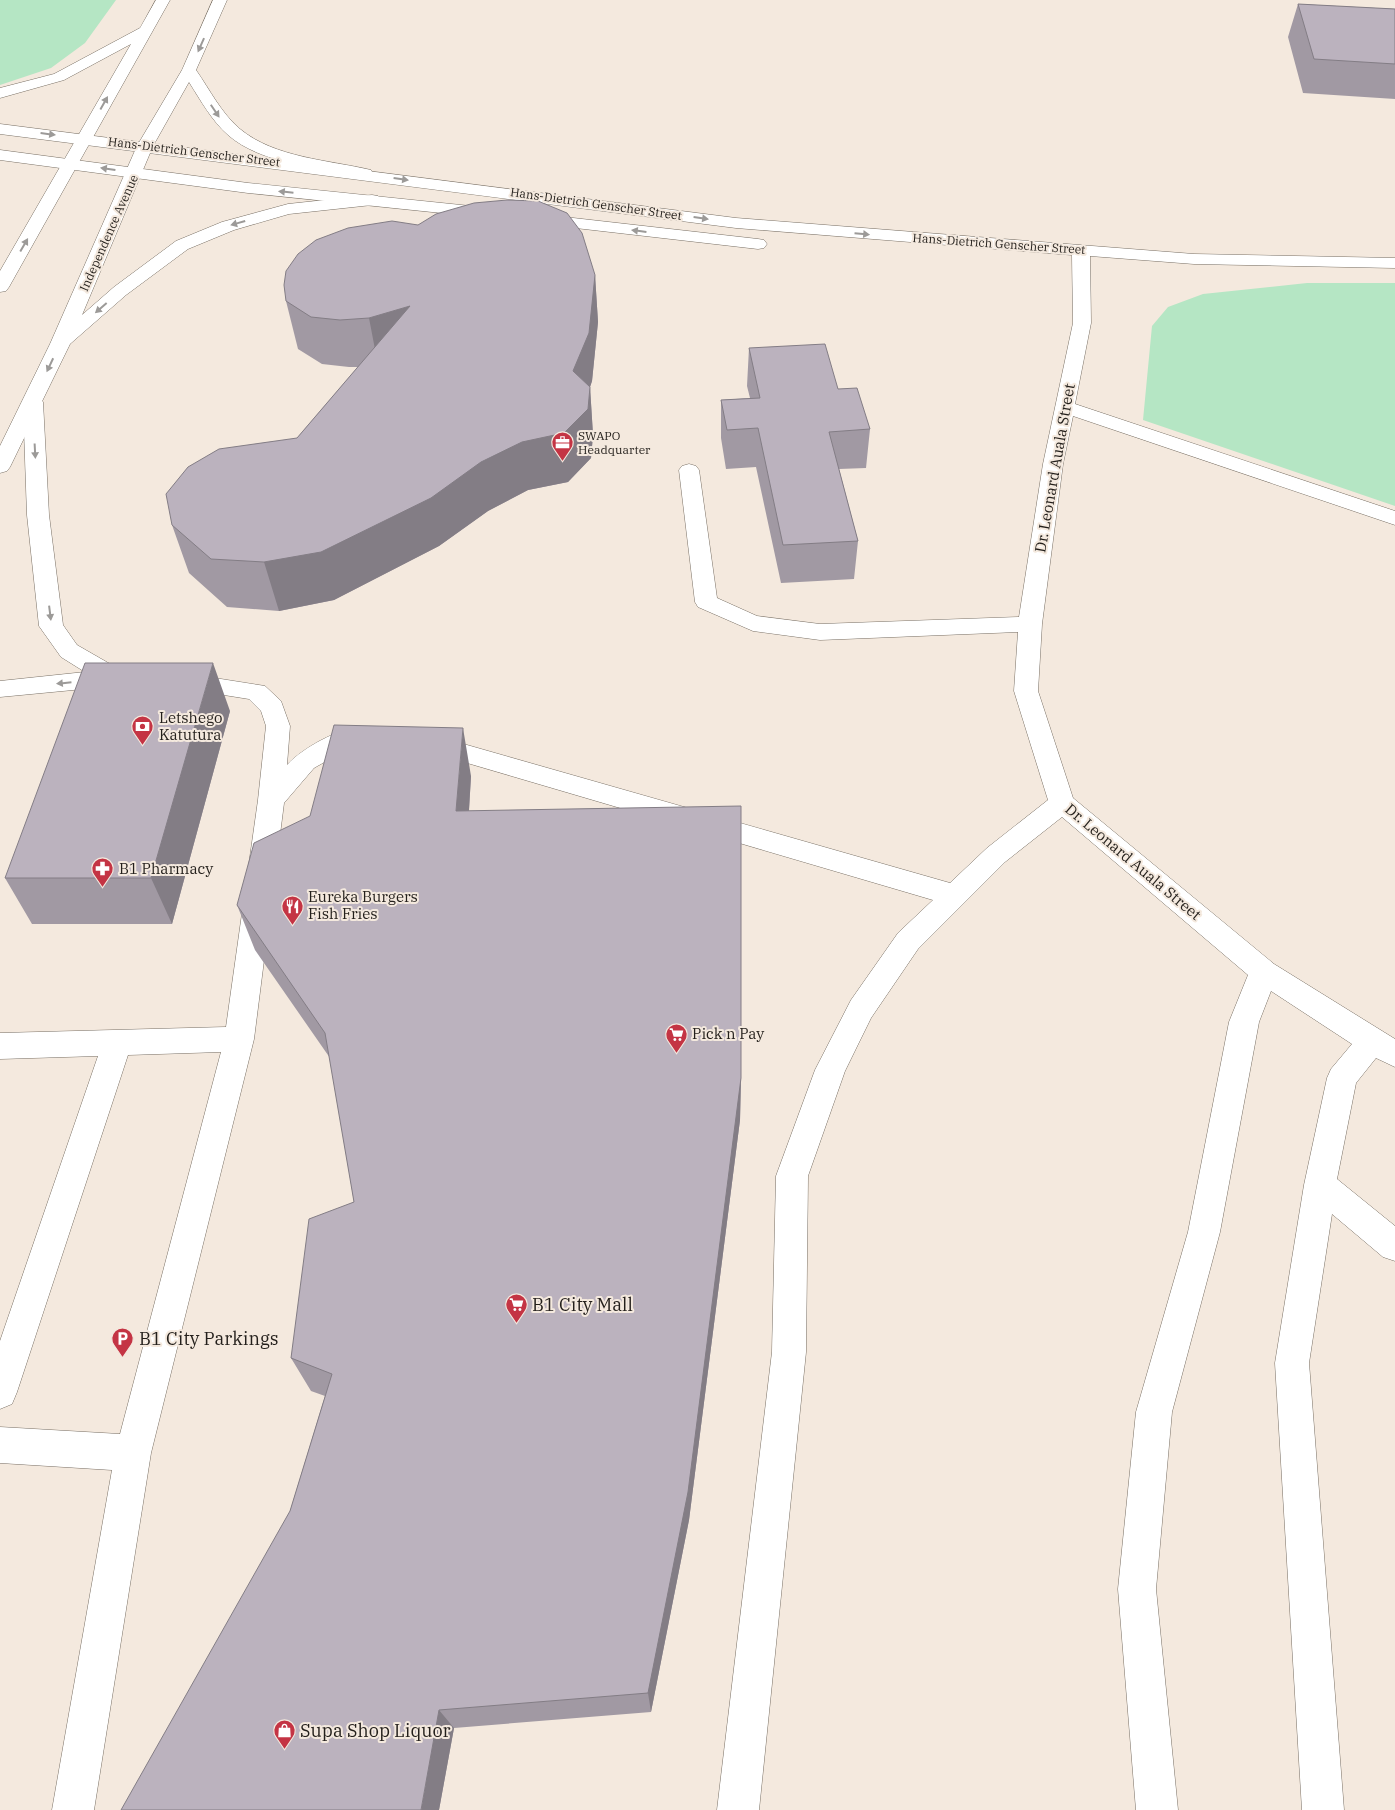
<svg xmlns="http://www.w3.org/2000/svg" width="1395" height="1810" viewBox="0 0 1395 1810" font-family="'IBM Plex Serif',serif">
<rect width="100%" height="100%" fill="#f4e9de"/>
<path fill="#b5e6c4" d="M0,0H116L85,43L51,68L0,85Z
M1307,283H1395V506L1143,420L1152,326L1168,307L1203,294Z"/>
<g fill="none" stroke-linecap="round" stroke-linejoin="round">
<defs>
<path id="minor" d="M0,124L736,218L1194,254L1395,258V268L1194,264L1090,256L1091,323L1075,404L1395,511V525L1073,416L1063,464L1042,624L1038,691L1073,798L1274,964L1395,1039V1067L1376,1058L1356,1083L1337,1179L1395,1226V1261L1383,1257L1332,1214L1309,1363L1344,1810H1302L1275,1363L1304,1185L1327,1078L1331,1069L1352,1044L1271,991L1259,1022L1220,1232L1172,1412L1156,1589L1178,1810H1136L1118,1589L1136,1412L1188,1232L1229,1022L1248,975L1062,817L1005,862L918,949L871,1018L845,1071L808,1176L806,1352L759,1810H717L772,1352L776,1176L815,1070L851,1000L898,933L933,900L423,750L419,744L423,738L432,735L950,883L987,848L1048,800L1014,691L1018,632L820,640L753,631L698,607L695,602L679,470L682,466L689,464L696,466L699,470L717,598L757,616L820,624L1019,617L1043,464L1073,323L1072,255L736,228L0,134Z
M0,150L248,183L490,208L496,209L499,213L496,217L490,218L248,193L0,160Z
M538,214L758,239L764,240L767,244L764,248L758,249L532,223L529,219L532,215Z
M33,396L40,398L43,402L49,515L63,625L77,645L124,672L127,678L124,684L115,686L0,697V681L85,672L61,657L39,626L27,515L23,402L26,398Z
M183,673L265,686L281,701L290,726L287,765C302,748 349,721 372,728L375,734L372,740L351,747L314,768L284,803L254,1039L151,1453L94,1810H52L112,1470L0,1463V1427L120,1434L221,1052L128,1055L17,1392L12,1404L0,1409V1341L98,1056L0,1059V1033L226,1027L258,800L266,726L261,711L249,699L174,687L171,681L174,675Z"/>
<path id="major" d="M156,0H170L9,287L6,291L0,292V271L131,44L64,80L0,98V88L54,74L140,28Z
M213,0H227L196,70C210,90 221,113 240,129C275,158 329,160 371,170L373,174L371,178L365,179C323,169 261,164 228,135C212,121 201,101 189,82L153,146L82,315L114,287L176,241L222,222L288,204L372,195L378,196L380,200L378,204L372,205L289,214L234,230L188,249L126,295L70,344L10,467L7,471L0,473V446L50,344L137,146L182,70Z"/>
</defs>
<use href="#minor" stroke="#797065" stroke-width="1"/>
<use href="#major" stroke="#797065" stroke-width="1"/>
<use href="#minor" fill="#fff" fill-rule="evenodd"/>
<use href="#major" fill="#fff" fill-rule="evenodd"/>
</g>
<path fill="#a199a3" d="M1298,4L1395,9V99L1303,93L1288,37Z
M595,275L598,322L592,381L590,387L593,435L591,458L568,482L528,490L488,511L439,546L334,600L279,611L227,607L189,573L172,525L297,438L358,367H349L322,364L298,349L286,301Z
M749,348L838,389L870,429L866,468L839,469L858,541L854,579L781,583L756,467L726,469L721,438V400L750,398L747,386Z
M230,711L172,924H32L5,878Z
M471,776L469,811L741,1078L740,1120L689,1520L651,1712L454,1728L439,1810L290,1511L325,1396L311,1391L291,1358L354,1202L330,1058L255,950L237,905Z"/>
<path fill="#837d85" d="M595,275L598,322L592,381L590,387L593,435L591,458L568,482L528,490L488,511L439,546L334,600L279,611L264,562L573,371Z
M410,306L378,365L369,318Z
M213,663L230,711L172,924L151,878Z
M463,728L471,776L466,858L456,811Z
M741,1078L740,1120L689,1520L651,1712L648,1693Z
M439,1710L454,1728L439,1810H421Z"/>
<path fill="#bbb2be" stroke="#837d85" d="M1298,4L1395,9V64L1314,59Z
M507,200L538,201L567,213L582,233L595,275L589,333L573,371L590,387L588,409L564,433L522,442L481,462L431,498L321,552L264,562L211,559L172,525L166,494L188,467L219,449L297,438L410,306L369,318L340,320L311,317L286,301L284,285L286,271L298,254L316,240L348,228L392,221L418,225L436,214L474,203Z
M825,344L838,389L857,388L870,429L829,432L858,541L783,545L758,428L727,430L721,400L760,398L749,348Z
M85,663H213L151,878H5Z
M334,725L463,728L456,811L741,806V1078L688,1492L648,1693L439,1710L421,1810H121L290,1511L332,1374L291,1358L309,1219L354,1202L325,1033L237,905L254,843L310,816Z"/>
<defs><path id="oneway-solid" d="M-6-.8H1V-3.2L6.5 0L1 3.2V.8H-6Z" transform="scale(1.25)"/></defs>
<g fill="#9c9a98">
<use href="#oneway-solid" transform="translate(201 45) rotate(114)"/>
<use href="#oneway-solid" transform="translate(104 103) rotate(-61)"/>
<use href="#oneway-solid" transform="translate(215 111) rotate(56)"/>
<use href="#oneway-solid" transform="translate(48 134) rotate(7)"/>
<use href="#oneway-solid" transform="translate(108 169) rotate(-172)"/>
<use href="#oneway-solid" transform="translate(401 179) rotate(8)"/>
<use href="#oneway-solid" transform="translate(286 192) rotate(-174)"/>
<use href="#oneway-solid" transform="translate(701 218) rotate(8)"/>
<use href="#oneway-solid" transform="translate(238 223) rotate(164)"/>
<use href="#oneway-solid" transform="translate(639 231) rotate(-173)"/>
<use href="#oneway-solid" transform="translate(862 234) rotate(5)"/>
<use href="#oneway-solid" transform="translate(24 245) rotate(-60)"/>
<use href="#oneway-solid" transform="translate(101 308) rotate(139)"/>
<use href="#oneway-solid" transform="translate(50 365) rotate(115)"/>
<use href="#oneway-solid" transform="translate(35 451) rotate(87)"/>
<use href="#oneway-solid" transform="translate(50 613) rotate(83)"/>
<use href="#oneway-solid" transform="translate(64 683) rotate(174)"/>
</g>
<defs>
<symbol id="office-pin" viewBox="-11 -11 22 30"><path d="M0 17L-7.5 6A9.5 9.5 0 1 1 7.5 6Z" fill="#c43444" stroke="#f4e9de"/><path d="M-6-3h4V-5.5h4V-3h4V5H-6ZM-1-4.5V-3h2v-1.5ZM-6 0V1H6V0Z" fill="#fff"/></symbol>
<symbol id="bank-pin" viewBox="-11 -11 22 30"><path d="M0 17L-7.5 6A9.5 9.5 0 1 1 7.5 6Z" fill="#c43444" stroke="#f4e9de"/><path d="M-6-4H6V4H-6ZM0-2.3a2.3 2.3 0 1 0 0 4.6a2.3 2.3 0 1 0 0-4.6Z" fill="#fff"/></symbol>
<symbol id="pharmacy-pin" viewBox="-11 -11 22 30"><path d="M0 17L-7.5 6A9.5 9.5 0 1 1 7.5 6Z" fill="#c43444" stroke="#f4e9de"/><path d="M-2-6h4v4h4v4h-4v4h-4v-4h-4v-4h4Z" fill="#fff"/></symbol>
<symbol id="restaurant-pin" viewBox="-11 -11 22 30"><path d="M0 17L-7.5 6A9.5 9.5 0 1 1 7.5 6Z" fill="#c43444" stroke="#f4e9de"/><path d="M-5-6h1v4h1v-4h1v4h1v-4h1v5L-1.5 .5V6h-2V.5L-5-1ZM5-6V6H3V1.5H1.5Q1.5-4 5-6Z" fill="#fff"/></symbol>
<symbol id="supermarket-pin" viewBox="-11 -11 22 30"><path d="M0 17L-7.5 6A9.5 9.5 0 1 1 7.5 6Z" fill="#c43444" stroke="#f4e9de"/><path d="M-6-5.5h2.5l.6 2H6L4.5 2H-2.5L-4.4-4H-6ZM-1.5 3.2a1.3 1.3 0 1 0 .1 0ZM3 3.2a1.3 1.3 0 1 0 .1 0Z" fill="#fff"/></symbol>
<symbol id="parking-pin" viewBox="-11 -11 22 30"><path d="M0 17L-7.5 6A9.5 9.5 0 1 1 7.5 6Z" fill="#c43444" stroke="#f4e9de"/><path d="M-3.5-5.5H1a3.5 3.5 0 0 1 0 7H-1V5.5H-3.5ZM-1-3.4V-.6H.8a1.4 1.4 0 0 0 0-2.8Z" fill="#fff"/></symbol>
<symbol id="shop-pin" viewBox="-11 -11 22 30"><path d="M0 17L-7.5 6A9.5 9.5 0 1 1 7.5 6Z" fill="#c43444" stroke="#f4e9de"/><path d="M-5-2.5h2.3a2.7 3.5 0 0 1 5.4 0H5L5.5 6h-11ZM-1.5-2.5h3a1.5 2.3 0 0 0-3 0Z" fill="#fff"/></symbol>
</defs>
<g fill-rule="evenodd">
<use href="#office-pin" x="550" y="430" width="25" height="34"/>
<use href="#bank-pin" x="130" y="714" width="25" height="34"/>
<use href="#pharmacy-pin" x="90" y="856" width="25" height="34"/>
<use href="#restaurant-pin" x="280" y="894" width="25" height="34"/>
<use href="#supermarket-pin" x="664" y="1022" width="25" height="34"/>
<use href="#supermarket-pin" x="504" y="1292" width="25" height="34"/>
<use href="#parking-pin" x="110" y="1326" width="25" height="34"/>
<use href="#shop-pin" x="272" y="1718" width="25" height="34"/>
</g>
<g text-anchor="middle" stroke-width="4" stroke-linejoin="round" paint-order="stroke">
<g font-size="12" fill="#231f1b" stroke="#f4e9de">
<text transform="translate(194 152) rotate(7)" y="4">Hans-Dietrich Genscher Street</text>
<text transform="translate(596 204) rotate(8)" y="4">Hans-Dietrich Genscher Street</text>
<text transform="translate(109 233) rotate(-66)" y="4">Independence Avenue</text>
<text transform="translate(999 244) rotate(4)" y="4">Hans-Dietrich Genscher Street</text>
</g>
<g font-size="12" fill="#231f1b" stroke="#f4e9de" text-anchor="start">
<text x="578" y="440">SWAPO<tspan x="578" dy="14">Headquarter</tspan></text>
</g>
<g font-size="15" fill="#231f1b" stroke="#f4e9de">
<text transform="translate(1055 468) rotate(-80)" y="5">Dr. Leonard Auala Street</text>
<text transform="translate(1133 862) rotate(40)" y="5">Dr. Leonard Auala Street</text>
</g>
<g font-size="15" fill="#231f1b" stroke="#f4e9de" text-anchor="start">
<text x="159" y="723">Letshego<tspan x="159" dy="17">Katutura</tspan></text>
<text x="119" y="874">B1 Pharmacy</text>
<text x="308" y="902">Eureka Burgers<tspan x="308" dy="17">Fish Fries</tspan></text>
<text x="692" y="1039">Pick n Pay</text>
</g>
<g font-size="18" fill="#231f1b" stroke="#f4e9de" text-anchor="start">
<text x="532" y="1311">B1 City Mall</text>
<text x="139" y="1345">B1 City Parkings</text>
<text x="300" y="1737">Supa Shop Liquor</text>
</g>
</g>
</svg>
